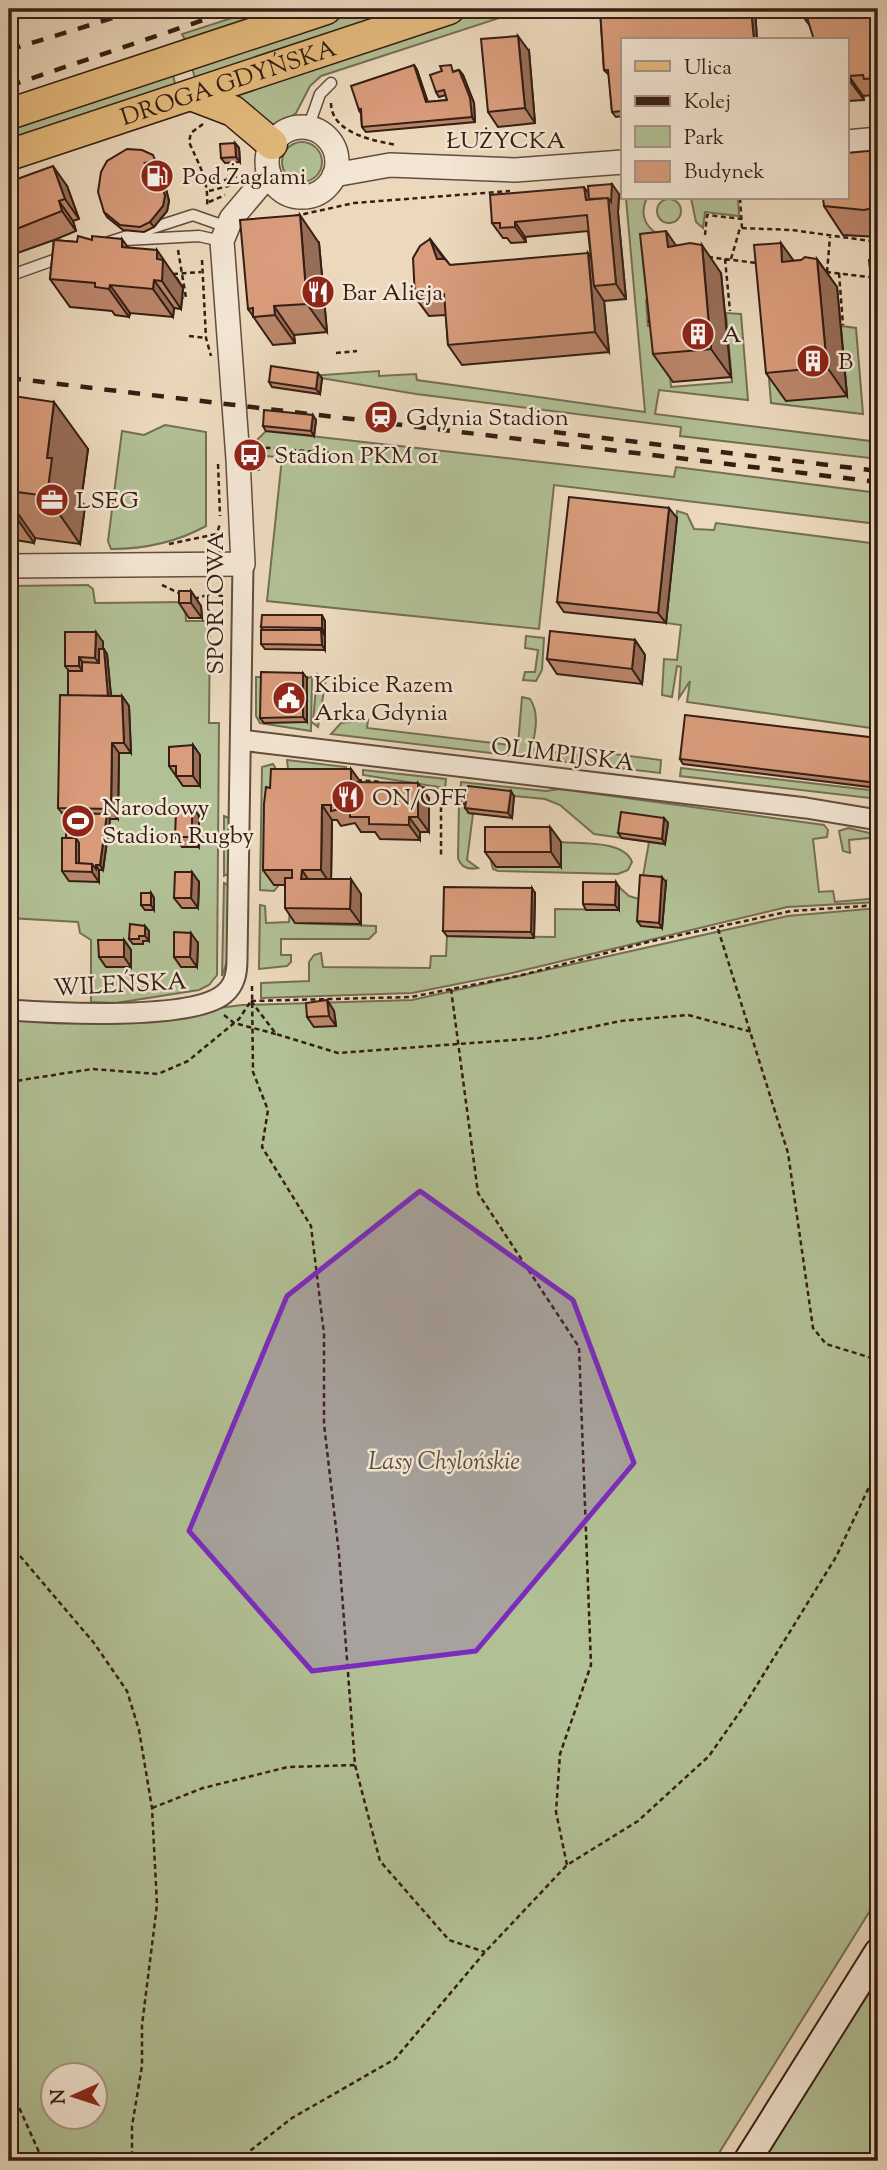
<svg xmlns="http://www.w3.org/2000/svg" width="887" height="2170" viewBox="0 0 887 2170" font-family="'Sorts Mill Goudy',serif">
<rect width="100%" height="100%" fill="#ecd9bd"/>
<filter id="stains"><feTurbulence type="fractalNoise" baseFrequency=".00286" numOctaves="4"/><feColorMatrix values="0 0 0 0 .2 0 0 0 0 .09 0 0 0 0 .02 0 0 0 .5 -.17"/></filter>
<radialGradient id="worn" r=".72"><stop offset=".6" stop-color="#630" stop-opacity="0"/><stop offset="1" stop-color="#630" stop-opacity=".3"/></radialGradient>
<path fill="#b2c095" stroke="#746f54" stroke-width="2" fill-rule="evenodd" d="M260,9H282L185,40L182,34Z
M360,9H413L196,81L191,65Z
M491,9H527L321,76L310,86L296,113L272,130L218,96Z
M172,71L176,88L9,143V125Z
M282 162a20 20 0 1 1 40 0a20 20 0 1 1-40 0Z
M626,198H647C638,217 647,230 665,238L664,250H653L658,300H646L648,326H651L650,304H662L658,254L686,257L660,260L671,387L732,382L726,313L741,314L748,400L659,390L655,414L878,442V459L680,436L681,427L416,394L309,376L379,371V376L416,374L417,380L645,412Z
M691,198H738L739,216L705,212L703,228L696,222Z
M657 211a12 12 0 1 1 24 0a12 12 0 1 1-24 0Z
M764,316L847,395L841,326L856,328L863,414L771,403Z
M165,425L206,432V526C177,542 144,549 111,549L108,541L122,431L144,435Z
M266,431L674,477L676,467L878,493V524L554,485L539,629L267,601L282,458L259,455V470H256L257,440Z
M677,511L687,514L694,529L714,530L716,523L878,544V729L687,702L690,681L679,698L681,667L677,666L672,697L662,695L664,659L677,660L681,625L666,623Z
M88,585L93,589L95,603L185,602L186,621H210L209,723H219L217,975L209,985L199,990L116,1003L91,1002V940L80,933L78,922L9,918V586Z
M526,636L544,638L542,670L536,681L523,680L525,672H535L538,650L525,648Z
M317,674L326,678L318,727L313,723Z
M256,677H264L307,722V678L312,677L311,731L260,723L256,716Z
M522,697L530,699C540,714 535,732 532,749L583,756L584,750L661,760L660,773L331,734L341,723L368,720L367,728L518,746Z
M287,760L346,767L344,775L288,769Z
M273,764L278,773L363,782L274,891L260,890L262,767Z
M681,768L878,791V799L680,776Z
M363,770L446,779L445,788L363,775Z
M461,782L546,791L560,789L824,825L828,830L827,837L813,839L819,892L833,891L835,902L878,898V902L787,907L512,973L412,993L261,998V983L309,981V962L314,955L321,953L323,967L430,968L431,956H446L447,936L555,937V909L619,910V887L629,896L639,899L649,842L665,844L594,834L560,805L545,799L514,796L469,813L473,814L467,860L478,868C468,870 461,868 458,858L459,804H467L460,797Z
M224,816L231,819L230,873L224,876Z
M848,828L878,835V837L849,840L850,853L843,851L839,831Z
M493,842L561,867V842C581,844 624,840 632,862L628,870L618,874L498,871L493,869L491,861Z
M224,883L230,886L228,959L222,976Z
M260,905L265,906L266,923L289,922L290,910L296,923L376,926V932L369,939H281V955H291V962L287,966L259,969Z
M878,908V1898L714,2161H9V1018L102,1023L242,1005L412,1000L788,916ZM52,2076H94V2118H52Z
M878,1976V2161H761Z"/>
<g fill="none" stroke-linecap="round" stroke-linejoin="round">
<defs>
<path id="service" d="M308,128L320,94L331,83
M125,240L199,236L221,241
M109,242L193,215L227,227
M9,276L65,256"/>
<path id="minor" d="M241,740L806,808L878,820
M9,1010C52,1013 192,1021 224,994C235,985 237,973 237,959L243,564"/>
<path id="tertiary" d="M267 162a35 35 0 1 1 70 0a35 35 0 1 1-70 0Z
M847,142L878,139
M334,175L390,165L515,170L623,162
M9,566L243,564L238,459L222,241L231,219L269,174"/>
<path id="secondary" d="M747,2161L878,1952"/>
<g id="primary">
<path d="M191,95L233,111L272,144"/>
<path d="M9,114L326,9"/>
<path id="s1" d="M9,155L449,9"/>
</g>
</defs>
<use href="#service" stroke="#634d3e" stroke-width="13"/>
<use href="#minor" stroke="#634d3e" stroke-width="23"/>
<use href="#tertiary" stroke="#634d3e" stroke-width="26"/>
<use href="#secondary" stroke="#351e14" stroke-width="30"/>
<use href="#primary" stroke="#351e14" stroke-width="33"/>
<path stroke="#351e14" stroke-width="2.5" stroke-dasharray="5 3.5" stroke-linecap="butt" d="M331,103C331,133 374,141 397,145
M203,124L191,133L189,142C199,165 209,180 207,207
M213,175L216,183L241,175
M209,191L236,184
M740,198L742,228
M209,202L225,195
M295,216L354,203L510,191
M705,235L707,215L742,219
M178,250L186,298H182
M708,257L757,263
M725,259L730,311
M731,259L740,228L792,230L878,242
M202,260L206,338L211,356
M826,272L878,278
M827,272L830,237
M839,273L843,325
M173,274L201,272
M649,302V323
M189,336L206,338
M336,353L357,351
M257,447L331,453
M218,464L220,516
M169,544L217,534
M219,547L217,534L220,523
M162,585L181,594
M194,599L214,593L224,597
M357,780L382,782
M420,787L451,791
M441,790V855
M718,929L788,1153L813,1328L826,1344L878,1360
M252,986L253,1072L268,1110L262,1147L311,1226L324,1334V1424L339,1554L355,1765L380,1861L449,1940L485,1952
M451,989L478,1193L579,1347L591,1665L560,1754L556,1812L567,1865
M251,1001L411,997L518,976L648,942L791,911L878,905
M251,1001L276,1034L338,1053L539,1038L621,1021L688,1015L752,1032
M224,1015L234,1023L276,1034
M9,1082L92,1069L158,1074L188,1061L239,1019L251,1001
M9,1543L94,1643L127,1691L139,1730L152,1808L157,1905L142,2025V2066L132,2126V2161
M152,1808L203,1788L288,1767L355,1765
M9,2085L43,2161
M237,2161L292,2118L395,2059L485,1952L567,1865L638,1821L709,1756L744,1706L836,1557L878,1468"/>
<use href="#service" stroke="#f3e6d4" stroke-width="10"/>
<use href="#minor" stroke="#f3e6d4" stroke-width="19"/>
<use href="#tertiary" stroke="#f3e6d4" stroke-width="23"/>
<use href="#secondary" stroke="#f3e6d4" stroke-width="26"/>
<use href="#primary" stroke="#e6bc7e" stroke-width="30"/>
<path stroke="#351e14" stroke-width="4.5" stroke-dasharray="12 12" stroke-linecap="butt" d="M9,50L142,9
M9,86L236,9
M9,378L878,482
M554,432L878,471"/>
</g>
<path fill="#bb866b" stroke="#351e14" stroke-width="2" d="M600,9H755L757,40H623V116L616,117L612,112L609,75L604,70Z
M878,9V99L874,95L863,96L864,100L848,101L847,99V40L810,26L802,15Z
M529,51L535,123L498,127L488,112Z
M414,65L417,70L428,102L447,100L446,95L439,97L436,92L455,71L459,70L463,75L474,103L475,122L366,132L362,127L361,114L359,110Z
M235,143L239,148L240,162L225,163L221,158Z
M878,150V237L843,235L824,206Z
M156,160L158,165L151,167L160,176L164,181L169,201L167,211L154,227L144,232L123,230L107,217L104,212L101,172Z
M9,182L67,186L79,219L73,221L76,231L54,240L77,242L92,240L128,247L177,278L183,288L181,309L174,308L173,317L130,313L129,317L115,315L112,311L70,307L50,279L54,240L9,256Z
M588,193L619,194L618,212L626,299L604,301L609,352L462,365L448,345L446,315L429,316L415,297L430,239L450,265L591,258L588,231L525,237L526,242L511,243L507,238H503L492,223Z
M319,243L327,332L294,335L295,343L273,345L248,309Z
M676,246L721,273L731,377L673,382L653,354Z
M817,259L837,287L847,396L786,401L766,373L793,261Z
M322,378L320,394L272,387L269,382Z
M9,399L88,449L81,501L85,506L80,544L35,538L34,543L10,539L9,537Z
M316,420L314,436L266,431L263,426Z
M677,518L666,623L564,612L557,602Z
M191,591L201,606L202,618H189L179,603Z
M325,621V633H323L325,636V650L265,649L261,644L263,630L261,627Z
M635,640L645,655L642,684L557,674L547,659Z
M103,642V649L107,654L111,696H122L129,706L131,753H119L118,819H110L103,870H99V882L69,881L62,871L66,838V818L58,808L68,695L69,671L65,666Z
M307,678V722L264,723L260,718Z
M878,734V788L683,764L680,759L878,738Z
M193,745L200,755V786H183L169,766Z
M351,769L360,782L429,798V832H420V840L380,839L375,832H361L355,823L341,826L337,820H332L331,879L361,894V924L295,923L285,908V885H274L263,870L270,788Z
M467,796H514L512,818L469,813L465,808L466,804H459L456,799Z
M192,806L199,816V847H182L175,837L181,811Z
M664,818L668,823L665,844L622,838L618,833Z
M550,827L561,842V867H496L485,852Z
M199,882L198,908H182L174,898Z
M666,882L662,928L641,926L637,921Z
M619,887V910H586L583,904Z
M151,893L154,898V910H145L141,905Z
M535,893L534,938L447,936L443,931Z
M145,926L149,931V941H143V944H133L129,939Z
M124,940L131,950V967H106L99,957Z
M198,943L197,967H181L174,957Z
M327,1000L334,1011L336,1026L314,1027L307,1017Z"/>
<path fill="#986d57" stroke="#351e14" stroke-width="2" d="M751,9H755L757,40H754Z
M518,36L529,51L535,123L525,108Z
M414,65L417,70L429,107L426,102Z
M459,70L463,75L474,103L475,122L472,117Z
M849,76L863,96L864,100L850,81Z
M235,143L239,148L240,162L236,157Z
M53,166L67,186L79,219L65,199Z
M160,176L164,181L169,201L167,211L154,227L150,222Z
M612,184L619,194L618,213L626,299L616,284L608,198Z
M584,187L595,202L586,200Z
M59,201L73,221L76,231L62,211Z
M300,215L319,243L327,332L307,304Z
M515,222L525,237L526,242L515,227Z
M666,231L686,260L668,247Z
M122,239L142,267L122,247Z
M430,239L444,259H437Z
M781,243L801,271L782,262Z
M702,245L721,273L731,377L711,349Z
M157,250L183,288L181,309L162,281L157,259Z
M588,253L602,273L594,286L604,301L609,352L595,332Z
M817,259L837,287L847,396L827,367Z
M154,280L174,308L173,317L153,289Z
M110,285L130,313L129,317L109,289Z
M274,306L294,335L295,343L275,315Z
M318,373L322,378L320,394L316,389Z
M54,402L88,449L81,501L85,506L80,544L47,496V458Z
M313,415L316,420L314,436L311,431Z
M9,501L35,538L34,543L9,507Z
M669,508L677,518L666,623L658,613Z
M191,591L201,606L202,618L191,603Z
M322,615L325,621V633L322,628Z
M321,630L325,636V650L322,645Z
M96,632L103,642V668L95,658Z
M635,640L645,655L642,684L632,669Z
M104,649L107,654L112,706L108,701Z
M79,657L86,667V676L79,666Z
M303,673L307,678V722L303,717Z
M122,696L129,706L131,753L124,743Z
M112,743L119,753L118,819L111,809Z
M193,745L200,755V786L193,776Z
M351,769L362,784L351,782Z
M418,783L429,798V832L418,817Z
M511,791L514,796L512,818L508,813Z
M322,805L332,820L331,885L321,870Z
M192,806L199,816V847L192,837Z
M107,814L110,819L103,870L100,865Z
M409,817L420,832V840L409,825Z
M664,818L668,823L665,844L662,839Z
M550,827L561,842V867L551,852Z
M76,838L83,848L79,868L76,863Z
M92,864L96,865L99,870V882L92,872Z
M302,870L312,885L301,879Z
M192,872L199,882L198,908L191,898Z
M662,877L666,882L662,928L659,923Z
M351,879L361,894V924L350,909Z
M616,882L619,887V910L615,905Z
M532,888L535,893L534,938L531,932Z
M151,893L154,898V910L151,905Z
M145,926L149,931V941L145,936Z
M191,933L198,943L197,967L190,957Z
M124,940L131,950V967L124,957Z
M327,1000L334,1011L336,1026L329,1016Z"/>
<path fill="#d99c7c" stroke="#351e14" stroke-width="2" d="M600,9H751L754,40H623V111L612,112L608,70H604Z
M801,9H878V78L864,79L863,75L849,76L850,81H847V40H814L806,14L802,15Z
M518,36L525,108L488,112L481,39Z
M414,65L426,102L447,100L444,90L436,92L430,75L442,71L440,66L451,65L453,72L459,70L470,98L472,117L362,127L361,109L359,110L351,86Z
M235,143L236,157L221,158L220,144Z
M127,149L142,150L153,155L155,160L145,163L160,176L165,196L163,206L150,222L140,227L120,225L104,212L98,192L101,172L107,161Z
M878,150V207L864,210L824,206L823,198H847V153Z
M53,166L65,199L59,201L62,211L9,232V182Z
M612,184L611,202L608,198L589,199L588,186Z
M584,187L586,200L608,198L616,284L594,286L587,215L515,222V227L500,228V223H492L490,195Z
M300,215L307,304L274,306L275,315L253,317V308L248,309L240,220Z
M666,231L668,247L690,243L702,245L711,349L653,354L640,234Z
M78,236L92,240V236L122,239V247L157,250V259L163,260L162,281L154,280L153,289L110,285L109,289L95,287V283L50,279L54,240L77,242Z
M430,239L437,259H445L450,265L588,253L595,332L448,345L444,294L415,297L413,258L420,246Z
M781,243L782,262L801,260L805,257L817,259L827,367L766,373L754,245Z
M878,259V343L869,260Z
M271,366L318,373L316,389L269,382Z
M13,396L54,402L47,458H52L47,496L9,491V399L13,400Z
M264,410L313,415L311,431L263,426Z
M569,497L669,508L658,613L557,602Z
M179,591H191V603H179Z
M262,615H322V628L261,627Z
M261,630H321L322,645L261,644Z
M550,631L635,640L632,669L547,659Z
M65,632H96L95,658L79,657V666H65Z
M99,649H104L108,696L68,695V671H82V662L99,663Z
M261,672L303,673V717L260,718Z
M60,695L122,696L124,743H112L111,809L58,808Z
M685,715L878,738V734V783L680,759Z
M193,745V776H176V766H169V747Z
M271,769H351V782L418,783V817H409V825L369,824V817H350V807L331,811V805H322L321,870H302L301,879H351L350,909L285,908V878H292V870H263L264,804L266,787L270,788Z
M468,786L511,791L508,813L465,808Z
M456,792H464L463,799H456Z
M181,806H192V837H175L176,811H181Z
M621,812L664,818L662,839L618,833Z
M66,813L107,814L100,865H96V869L92,864L79,863V843L76,838H66Z
M485,827H550L551,852H485Z
M62,838H76V863L92,864V872L62,871Z
M175,872H192L191,898H174Z
M640,875L662,877L659,923L637,921Z
M583,882H616L615,905L583,904Z
M444,887L532,888L531,932L443,931Z
M141,893H151V905H141Z
M130,924L145,926V936H139V939H129Z
M174,932L191,933L190,957H174Z
M98,940H124V957H99Z
M327,1000L329,1016L307,1017L306,1003Z"/>
<path fill="#7b2cbf" fill-opacity="0.2" stroke="#7b2cbf" stroke-width="5" stroke-linejoin="round" d="M420,1191L573,1300L634,1463L476,1651L312,1671L189,1531L287,1296Z"/>
<defs>
<symbol id="fuel-disc" viewBox="-11 -11 22 22"><circle r="9.5" fill="#8f2418" stroke="#f3e6d4"/><path d="M-5.5-6h7V0h2V4h1.3V-2.5L3-4.5l.8-.8L6-3V5H2.5V1h-1V6h-7ZM-4.2-4.7v3.2H.2V-4.7Z" fill="#fff"/></symbol>
<symbol id="restaurant-disc" viewBox="-11 -11 22 22"><circle r="9.5" fill="#8f2418" stroke="#f3e6d4"/><path d="M-5-6h1v4h1v-4h1v4h1v-4h1v5L-1.5 .5V6h-2V.5L-5-1ZM5-6V6H3V1.5H1.5Q1.5-4 5-6Z" fill="#fff"/></symbol>
<symbol id="building-disc" viewBox="-11 -11 22 22"><circle r="9.5" fill="#8f2418" stroke="#f3e6d4"/><path d="M-4-6H4V6H1V3H-1V6H-4ZM-2.5-4.3h1.7v1.8h-1.7ZM.8-4.3h1.7v1.8H.8ZM-2.5-1h1.7V.8h-1.7ZM.8-1h1.7V.8H.8Z" fill="#fff"/></symbol>
<symbol id="station-disc" viewBox="-11 -11 22 22"><circle r="9.5" fill="#8f2418" stroke="#f3e6d4"/><path d="M-3-6H3Q5-6 5-4V2Q5 4 3 4L4.5 6H3L1.5 4h-3L-3 6H-4.5L-3 4Q-5 4-5 2V-4Q-5-6-3-6ZM-3.5-4v3h7v-3ZM-3.5 1v1.5H-2V1ZM2 1v1.5H3.5V1Z" fill="#fff"/></symbol>
<symbol id="bus-disc" viewBox="-11 -11 22 22"><circle r="9.5" fill="#8f2418" stroke="#f3e6d4"/><path d="M-5-6H5V4H4V6H2V4H-2V6H-4V4H-5ZM-3.5-4V0h7V-4ZM-3.5 1.2v1.5H-2V1.2ZM2 1.2v1.5H3.5V1.2Z" fill="#fff"/></symbol>
<symbol id="office-disc" viewBox="-11 -11 22 22"><circle r="9.5" fill="#8f2418" stroke="#f3e6d4"/><path d="M-6-3h4V-5.5h4V-3h4V5H-6ZM-1-4.5V-3h2v-1.5ZM-6 0V1H6V0Z" fill="#fff"/></symbol>
<symbol id="civic-disc" viewBox="-11 -11 22 22"><circle r="9.5" fill="#8f2418" stroke="#f3e6d4"/><path d="M-.6-6.5H3V-4.5H.6V-3L4-1V1h2V6H-6V1h2V-1L-.6-3ZM-1.2 2.5V6h2.4V2.5Z" fill="#fff"/></symbol>
<symbol id="stadium-disc" viewBox="-11 -11 22 22"><circle r="9.5" fill="#8f2418" stroke="#f3e6d4"/><path d="M0-5a6.5 5 0 1 0 0 10a6.5 5 0 1 0 0-10ZM-3.5-1.8h7v3.6h-7Z" fill="#fff"/></symbol>
</defs>
<g fill-rule="evenodd">
<use href="#fuel-disc" x="138" y="157" width="38" height="38"/>
<use href="#restaurant-disc" x="299" y="273" width="38" height="38"/>
<use href="#building-disc" x="679" y="315" width="38" height="38"/>
<use href="#building-disc" x="794" y="342" width="38" height="38"/>
<use href="#station-disc" x="362" y="398" width="38" height="38"/>
<use href="#bus-disc" x="231" y="436" width="38" height="38"/>
<use href="#office-disc" x="33" y="481" width="38" height="38"/>
<use href="#civic-disc" x="270" y="679" width="38" height="38"/>
<use href="#restaurant-disc" x="329" y="778" width="38" height="38"/>
<use href="#stadium-disc" x="59" y="802" width="38" height="38"/>
</g>
<g text-anchor="middle" stroke-width="5" stroke-linejoin="round" paint-order="stroke">
<g font-size="24" fill="#351e14" stroke="#f3e6d4">
<text dy="8" stroke="none"><textPath href="#s1" startOffset="231">DROGA GDYŃSKA</textPath></text>
<text x="506" y="148">ŁUŻYCKA</text>
<text transform="translate(215 603) rotate(-90)" y="8">SPORTOWA</text>
<text transform="translate(563 754) rotate(7)" y="8">OLIMPIJSKA</text>
<text transform="translate(120 984) rotate(-3)" y="8">WILEŃSKA</text>
</g>
<g font-size="24" fill="#351e14" stroke="#f3e6d4" text-anchor="start">
<text x="182" y="184">Pod Żaglami</text>
<text x="342" y="300">Bar Alicja</text>
<text x="722" y="342">A</text>
<text x="838" y="369">B</text>
<text x="406" y="425">Gdynia Stadion</text>
<text x="274" y="463">Stadion PKM 01</text>
<text x="76" y="508">LSEG</text>
<text x="314" y="692">Kibice Razem<tspan x="314" dy="28">Arka Gdynia</tspan></text>
<text x="372" y="805">ON/OFF</text>
<text x="102" y="815">Narodowy<tspan x="102" dy="28">Stadion Rugby</tspan></text>
</g>
<g font-size="24" font-style="italic" fill="#5a4f3b" stroke="#f3e6d4">
<text x="444" y="1469">Lasy Chylońskie</text>
</g>
</g>
<rect width="887" height="2170" fill="none" stroke="#ecd9bd" stroke-width="35"/>
<rect x="10" y="10" width="866" height="2149" fill="none" stroke="#351e14" stroke-width="3.5"/>
<rect x="18" y="18" width="852" height="2135" fill="none" stroke="#351e14" stroke-width="2"/>
<rect x="621" y="38" width="228" height="161" fill="#f3e6d4" stroke="#a79687" stroke-width="2"/>
<rect x="635" y="61" width="35" height="10" fill="#e6bc7e" stroke="#a79687" stroke-width="2"/>
<text x="684" y="74" font-size="21" fill="#351e14">Ulica</text>
<rect x="635" y="96" width="35" height="10" fill="#351e14" stroke="#a79687" stroke-width="2"/>
<text x="684" y="108" font-size="21" fill="#351e14">Kolej</text>
<rect x="635" y="126" width="35" height="21" fill="#b2c095" stroke="#a79687" stroke-width="2"/>
<text x="684" y="144" font-size="21" fill="#351e14">Park</text>
<rect x="635" y="161" width="35" height="21" fill="#d99c7c" stroke="#a79687" stroke-width="2"/>
<text x="684" y="178" font-size="21" fill="#351e14">Budynek</text>
<g transform="translate(74 2096) rotate(267)"><circle r="33" fill="#f3e6d4" stroke="#a79687" stroke-width="2"/>
<path d="M0-5L12 26L0 18L-12 26Z" fill="#8f2418"/>
<text y="-10" font-size="19" font-weight="bold" text-anchor="middle" fill="#351e14">N</text>
</g>
<rect width="100%" height="100%" filter="url(#stains)"/>
<rect width="100%" height="100%" fill="url(#worn)"/>
</svg>
